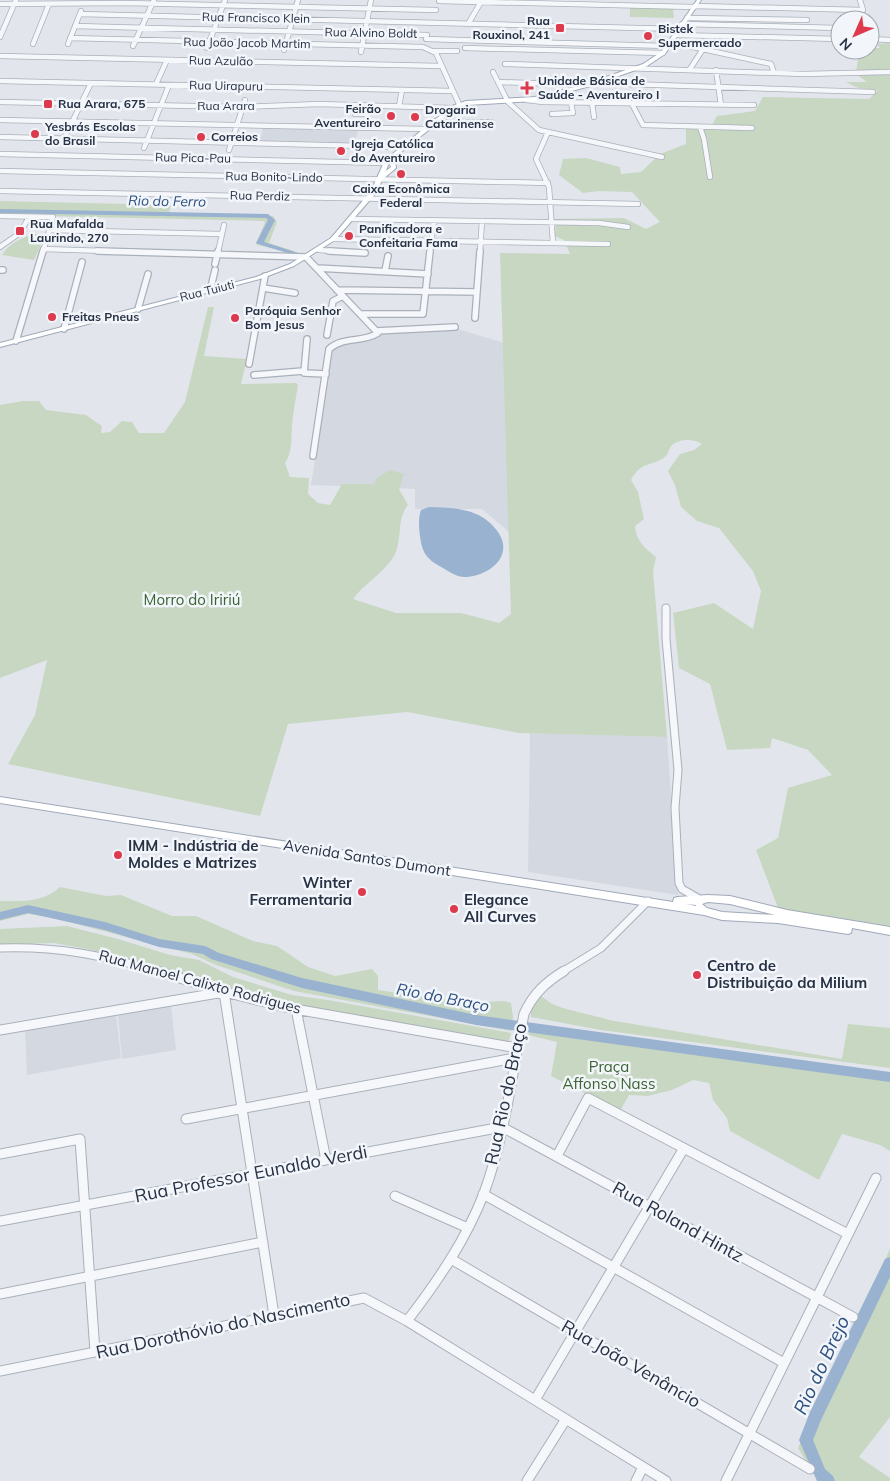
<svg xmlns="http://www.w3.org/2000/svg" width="890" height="1481" viewBox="0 0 890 1481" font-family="Mulish,sans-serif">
<rect width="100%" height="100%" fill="#e2e6ec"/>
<path fill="#d4d8e1" d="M263,128L358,130L355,143L260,142Z
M458,329L504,343L515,537L482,509H415V489L311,485L332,348L381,331Z
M530,733L667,737L678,895L528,872Z
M171,1005L176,1050L122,1059L118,1014Z
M116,1014L121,1058L27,1075L25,1030Z"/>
<path fill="#c7d7c2" d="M630,6L673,7L674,18L630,17Z
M890,43V926L778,908L756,850L778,838L788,788L832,775L808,750L772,738L770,748L727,750L710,684L679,668L673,613L714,603L753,629L761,591L753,571L719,528L697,521L681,507L675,485L668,471L680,454L694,450L702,444C694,439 680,438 672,445C669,448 669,453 666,456C654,467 641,460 631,480L638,492L644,519L635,526C636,541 645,548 656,557L653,571L667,737L519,733L407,712L288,724L260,816L8,764L35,715L47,660L0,678V405L23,401H39L46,410L86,415L102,426L101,433L110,432L122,421L132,422L139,433H164L185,402L208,307H214L204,356L247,359L241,384L296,383L298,385C296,398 293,412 292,425C291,437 293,452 285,463L290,477L309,478L308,494L318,503L330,505L342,484H374L377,478L390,470L404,474L399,489L408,505C396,519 403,540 394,556C384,573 364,584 353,599L396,613H461L499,623L511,614L500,253L570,254L564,240L555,236L556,219L624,218L646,229L660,222L632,192L599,191L583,193L559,175L563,159L586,158L620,167L621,174L641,172L660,154L686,144V128H710L717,116L755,111L763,97L869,99L878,90L858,88L846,82H867L856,74L859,50H870V48H880L877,44Z
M0,201L169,205L171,206L169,212L172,213L273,216L277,222L269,243L294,251L298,254L257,245L256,244L265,222L263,221L0,215Z
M35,234H46L34,260L2,255C9,243 23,237 35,234Z
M60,887L106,896L121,895L172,916H196L253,941L277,946L308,967L335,976L372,969L378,976V990C410,995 441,999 473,1002C484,1003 504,999 511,1003L513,1017L511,1031L294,991L216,965L192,954L49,917L28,914L0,921V901C22,901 43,903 60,887Z
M67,926L118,939L170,955L199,960L233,977L292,995L328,1000L511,1033L508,1044L274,1002L92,950L54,943L0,945V929Z
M538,996C546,997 548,1003 555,1005C572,1012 591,1014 609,1020L842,1059L848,1024L890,1028V1068L601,1030L531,1017V1005Z
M531,1028L890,1081V1151L880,1145L842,1134L819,1180L730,1131L727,1118L713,1100L709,1083L693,1080L672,1090L648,1096L629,1095L620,1111L551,1076L557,1042L528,1035Z
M890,1249V1417L859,1457L890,1478V1481H818L798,1448Z"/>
<path fill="#99b2d0" d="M429,507C456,508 481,508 498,532C514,555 491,575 467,577C458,578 450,572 443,568C428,560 422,554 420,536C419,528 418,518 421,510Z"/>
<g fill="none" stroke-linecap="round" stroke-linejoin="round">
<path fill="#99b2d0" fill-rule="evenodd" d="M0,209L268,214L275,220L264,242L298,253L294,255L258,244L256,243L268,220L266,218L0,213Z
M28,905L105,922L159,939L205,946L219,953L302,978L476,1015L890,1072V1082L476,1025L302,988L211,959L203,954L159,947L105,930L28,913L0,920V912Z
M890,1257V1277L821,1420L813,1440L825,1469L833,1476L835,1481H817L799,1440L810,1412L885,1259Z"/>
<defs>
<path id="minor-far3" d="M439,1L694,7
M0,4L125,3L436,10
M695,6L863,10L860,0
M80,14L679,29
M687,18L807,20
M468,24L481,2
M682,24L840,28
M75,26L427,35
M675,35L840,39
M0,37L16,0
M70,38L423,47L436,53L459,104
M426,39L667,46
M870,39L890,40
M670,42L771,64L774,73
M33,44L49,4
M68,44L81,11
M133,46L154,0
M207,48L225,0
M465,48L663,53
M284,50L298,0
M432,51H457
M361,52L371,0
M0,56L441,66
M505,64L804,74L890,72
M690,69L703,49
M716,70L721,105
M493,72L508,102L539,130L662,157
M0,81L453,91
M498,82L588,85
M596,83L873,92
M156,84L167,60
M526,100L543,102L754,105
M0,102L242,107L319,104L452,108
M592,103L594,117
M632,104L643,125L752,128
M399,106L402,90
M355,114H369L372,106
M552,114L573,113L571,103
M0,120L425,129
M435,121L454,123L491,122
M700,127L704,139L710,177
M548,132L536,159L549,187L553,243
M0,137L403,147
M64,139L91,83
M144,148L169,85
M229,150L245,100
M0,154L386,163
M0,171L548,183
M0,191L638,204
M0,216L53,217L43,252
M353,219L599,223L628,227
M49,230L222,234
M333,239L608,244
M0,247L20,233L29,217
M43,249L138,252
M319,250L348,252
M218,252L224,225
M430,252L434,221
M480,252L482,221"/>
<path id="minor-far2" d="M97,251L306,257L378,333C363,343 343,336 329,349L313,456
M329,251L365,253
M215,264L218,251
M317,268L428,274
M0,270H3
M385,271L388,256
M263,288L295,293
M337,290L477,292
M210,291L215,270
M138,309L148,274
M360,314H423L430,251
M475,318L480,251
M64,329L82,262
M376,331L455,327
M327,335L333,301L343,296
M307,339L304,373L326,374
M16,341L43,251
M249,364L265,276
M254,375L303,371"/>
<path id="minor-far1" d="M666,608V639L678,770L675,808L679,883L682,889L701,900
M0,948C59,946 105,956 161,972
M562,972L601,948L648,901"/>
<path id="minor" d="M157,971L225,992L289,1008L517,1048
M296,1009L326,1160
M0,1030L224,992L274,1315
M186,1119L515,1058
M502,1127L853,1317
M0,1154L80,1139L95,1352
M557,1156L588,1098L848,1234
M483,1194L784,1363
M395,1196L468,1228
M0,1221L502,1127
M451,1259L810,1469
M0,1294L263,1242
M407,1321C437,1282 466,1240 484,1193C505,1136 512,1074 524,1014C533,994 546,982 564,971
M0,1371L364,1298L407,1321L666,1481
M535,1400L684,1148
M527,1481L566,1419
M636,1481L643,1467
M726,1481L876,1178"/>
<path id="major" d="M697,0H701L665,54L647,66L590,86L535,101L467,105L456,108L400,153L402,155L395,161L396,168L382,180L376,193L335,240L294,266L260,279L0,347V343L256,277L290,264L331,238L371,191L385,160L452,106L466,101L535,97L586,84L643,64L661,52ZM389,162L391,167L386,171Z
M0,797L673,902L674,898L677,897L708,895L730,896L787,910L890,927V935L852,928L851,933L848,934L778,923L722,920L704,915L0,803ZM708,902L730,904L775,915L722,912L707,908L702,904ZM686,904L696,905V906Z"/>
</defs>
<use href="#minor-far3" stroke="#aab0ba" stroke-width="6"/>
<use href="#minor-far2" stroke="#aab0ba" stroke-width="8"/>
<use href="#minor-far1" stroke="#aab0ba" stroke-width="9"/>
<use href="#minor" stroke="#aab0ba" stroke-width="11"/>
<use href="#major" stroke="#a0a9b9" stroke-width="2"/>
<use href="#minor-far3" stroke="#f5f7fa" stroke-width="4.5"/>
<use href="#minor-far2" stroke="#f5f7fa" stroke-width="5.5"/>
<use href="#minor-far1" stroke="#f5f7fa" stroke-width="7"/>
<use href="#minor" stroke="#f5f7fa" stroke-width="9"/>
<use href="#major" fill="#fff" fill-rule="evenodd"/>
</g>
<g fill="#de3a4d" stroke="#f2f5f9" stroke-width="2">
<rect x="555" y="23" width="10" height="10" rx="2.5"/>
<circle cx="648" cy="36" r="5"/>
<path d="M524.5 80.5h5v5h5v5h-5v5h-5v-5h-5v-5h5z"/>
<rect x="43" y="99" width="10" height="10" rx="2.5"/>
<circle cx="391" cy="116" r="5"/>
<circle cx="415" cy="117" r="5"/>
<circle cx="35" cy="134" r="5"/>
<circle cx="201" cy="137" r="5"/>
<circle cx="341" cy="151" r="5"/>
<circle cx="401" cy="174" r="5"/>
<rect x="15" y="226" width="10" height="10" rx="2.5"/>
<circle cx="349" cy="236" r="5"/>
<circle cx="52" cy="317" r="5"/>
<circle cx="235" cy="318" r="5"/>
<circle cx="118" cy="855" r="5"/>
<circle cx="362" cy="892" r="5"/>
<circle cx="454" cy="909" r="5"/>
<circle cx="697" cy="975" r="5"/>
</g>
<g text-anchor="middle" stroke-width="5" stroke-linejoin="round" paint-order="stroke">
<g font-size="12" fill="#283246" stroke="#f2f5f9">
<text transform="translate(256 18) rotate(1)" y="4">Rua Francisco Klein</text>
<text transform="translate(371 33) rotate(1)" y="4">Rua Alvino Boldt</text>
<text transform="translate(247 43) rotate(1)" y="4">Rua João Jacob Martim</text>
<text transform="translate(221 61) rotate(1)" y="4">Rua Azulão</text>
<text transform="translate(226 86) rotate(1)" y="4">Rua Uirapuru</text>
<text x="226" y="110">Rua Arara</text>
<text transform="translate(193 158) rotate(1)" y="4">Rua Pica-Pau</text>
<text transform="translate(274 177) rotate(1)" y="4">Rua Bonito-Lindo</text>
<text transform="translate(260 196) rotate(1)" y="4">Rua Perdiz</text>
<text transform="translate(207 291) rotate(-14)" y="4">Rua Tuiuti</text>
</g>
<g font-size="12" font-weight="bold" fill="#283246" stroke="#f2f5f9" text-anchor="start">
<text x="550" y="25" text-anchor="end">Rua<tspan x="550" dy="14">Rouxinol, 241</tspan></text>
<text x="658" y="33">Bistek<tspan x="658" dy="14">Supermercado</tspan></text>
<text x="538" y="85">Unidade Básica de<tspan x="538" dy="14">Saúde - Aventureiro I</tspan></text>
<text x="58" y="108">Rua Arara, 675</text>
<text x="381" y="113" text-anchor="end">Feirão<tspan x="381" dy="14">Aventureiro</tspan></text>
<text x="425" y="114">Drogaria<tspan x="425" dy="14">Catarinense</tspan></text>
<text x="45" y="131">Yesbrás Escolas<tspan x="45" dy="14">do Brasil</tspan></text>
<text x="211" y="141">Correios</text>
<text x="351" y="148">Igreja Católica<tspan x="351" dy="14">do Aventureiro</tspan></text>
<text x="401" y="193" text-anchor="middle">Caixa Econômica<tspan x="401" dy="14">Federal</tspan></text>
<text x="30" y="228">Rua Mafalda<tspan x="30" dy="14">Laurindo, 270</tspan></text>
<text x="359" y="233">Panificadora e<tspan x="359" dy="14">Confeitaria Fama</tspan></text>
<text x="245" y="315">Paróquia Senhor<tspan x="245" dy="14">Bom Jesus</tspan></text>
<text x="62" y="321">Freitas Pneus</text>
</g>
<g font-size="14" font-style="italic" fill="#2d4f7f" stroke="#f2f5f9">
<text transform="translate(167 201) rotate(1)" y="5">Rio do Ferro</text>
</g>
<g font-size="15" fill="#3b6433" stroke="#f2f5f9">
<text x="192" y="605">Morro do Iririú</text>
<text x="609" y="1072">Praça<tspan x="609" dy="17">Affonso Nass</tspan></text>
</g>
<g font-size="15" font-weight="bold" fill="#283246" stroke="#f2f5f9" text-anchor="start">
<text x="128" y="851">IMM - Indústria de<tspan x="128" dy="17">Moldes e Matrizes</tspan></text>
<text x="352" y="888" text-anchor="end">Winter<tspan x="352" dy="17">Ferramentaria</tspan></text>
<text x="464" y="905">Elegance<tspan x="464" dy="17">All Curves</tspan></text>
<text x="707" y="971">Centro de<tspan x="707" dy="17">Distribuição da Milium</tspan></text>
</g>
<g font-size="15" fill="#283246" stroke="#f2f5f9">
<text transform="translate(367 858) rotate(9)" y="5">Avenida Santos Dumont</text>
<text transform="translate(200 982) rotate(15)" y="5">Rua Manoel Calixto Rodrigues</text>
</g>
<g font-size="16" font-style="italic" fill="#2d4f7f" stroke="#f2f5f9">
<text transform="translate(443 997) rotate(11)" y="6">Rio do Braço</text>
</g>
<g font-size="18" fill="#283246" stroke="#f2f5f9">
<text transform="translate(506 1094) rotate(-78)" y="6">Rua Rio do Braço</text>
<text transform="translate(251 1174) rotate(-11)" y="6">Rua Professor Eunaldo Verdi</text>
<text transform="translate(678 1222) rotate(29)" y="6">Rua Roland Hintz</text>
<text transform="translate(223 1326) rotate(-12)" y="6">Rua Dorothóvio do Nascimento</text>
<text transform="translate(631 1364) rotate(30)" y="6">Rua João Venâncio</text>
</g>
<g font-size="19" font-style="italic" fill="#2d4f7f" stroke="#f2f5f9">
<text transform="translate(821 1365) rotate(-65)" y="7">Rio do Brejo</text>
</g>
</g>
<g transform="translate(855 35) rotate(225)"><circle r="24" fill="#f2f5f9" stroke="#a1a7b1"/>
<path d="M0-4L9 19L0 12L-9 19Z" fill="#de3a4d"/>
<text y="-8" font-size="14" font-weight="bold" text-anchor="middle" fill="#283246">N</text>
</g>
</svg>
